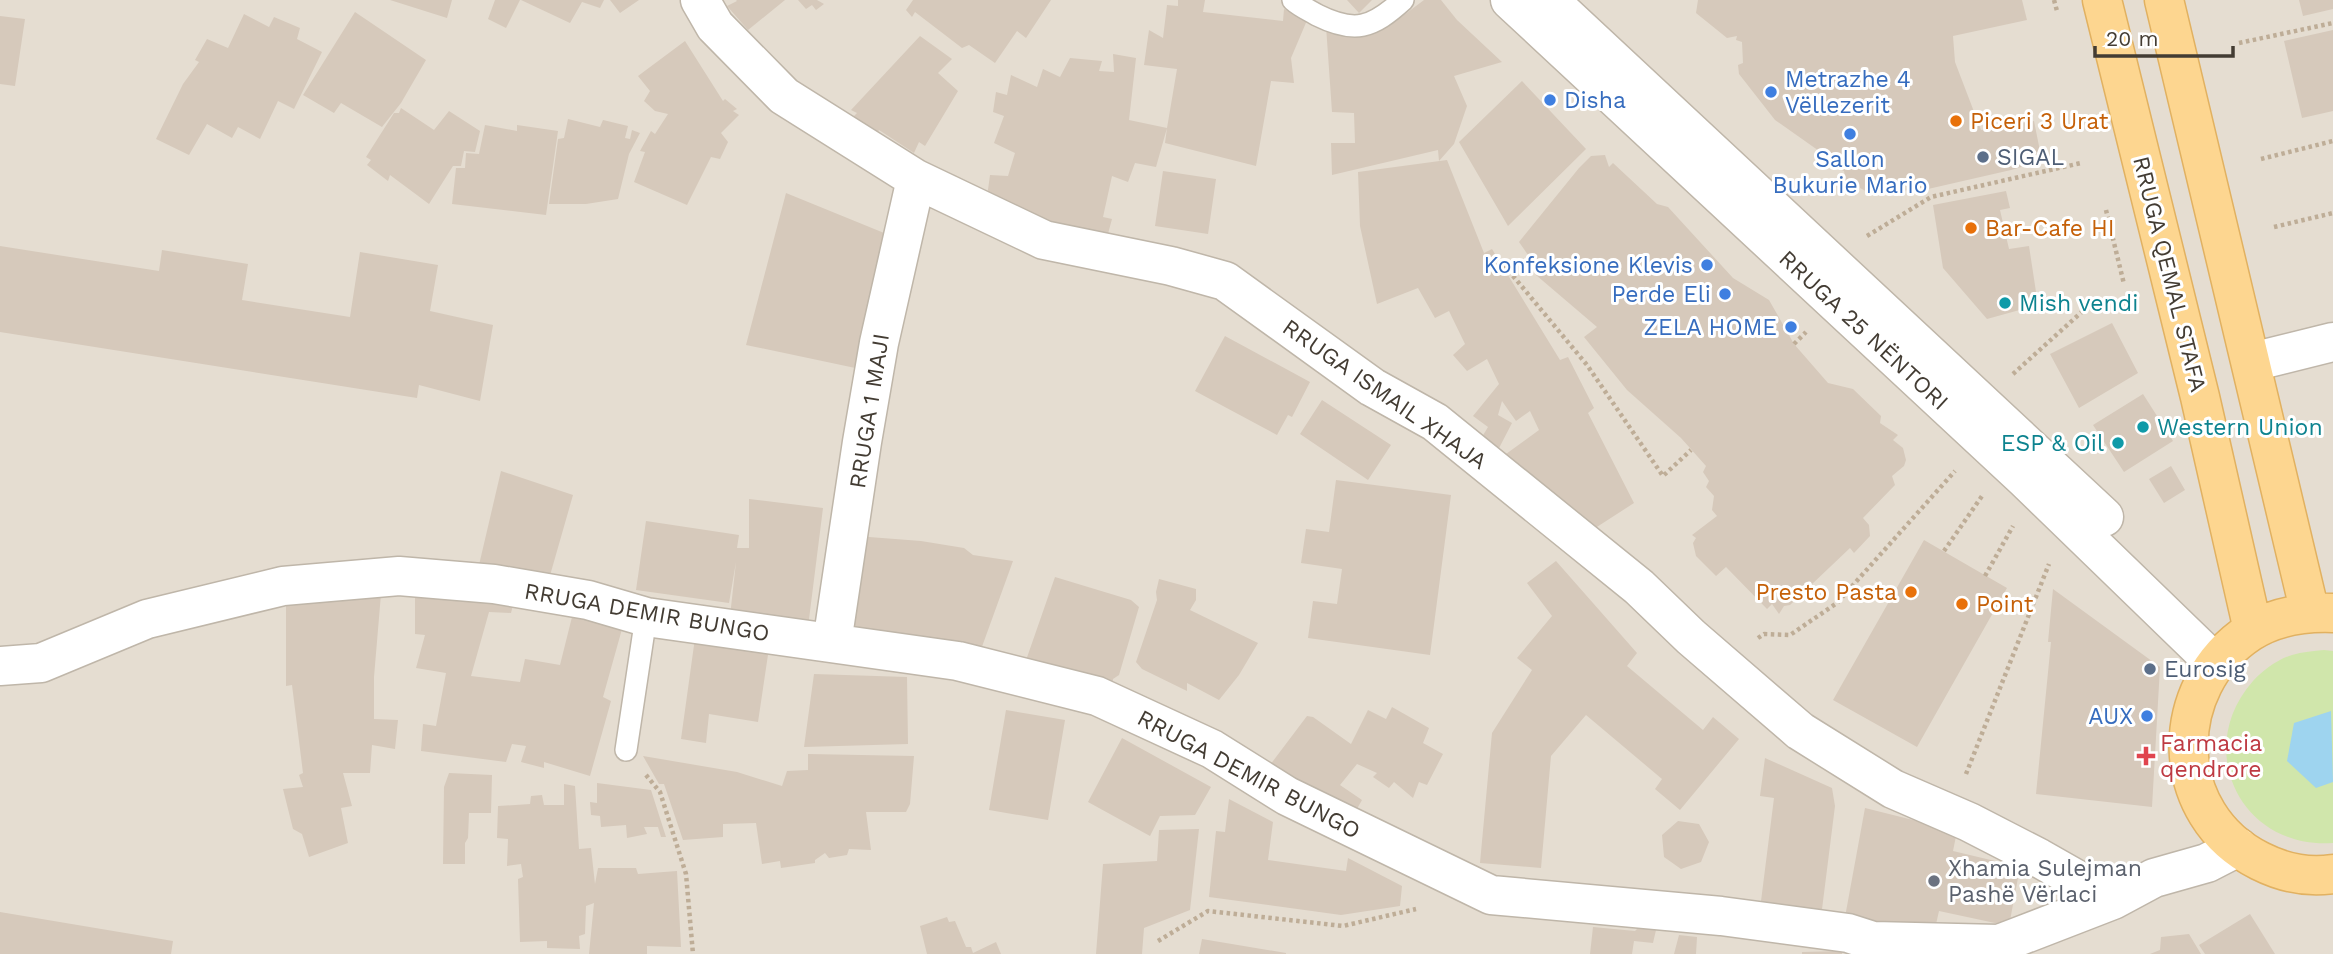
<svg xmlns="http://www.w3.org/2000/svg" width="2333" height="954" viewBox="0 0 2333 954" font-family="'Work Sans',sans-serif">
<rect width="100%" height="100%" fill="#f1ece3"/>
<path fill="#e5ddd1" d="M0,0H2333V954H0Z"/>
<path fill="#d0e6ab" d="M2324,650L2333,651V843C2242,850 2192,750 2253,681C2262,671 2278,659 2292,655C2302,652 2314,651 2324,650Z"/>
<path fill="#9ed4ef" d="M2331,711L2333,782L2316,788L2287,761L2294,723Z"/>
<path fill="#d6c9bb" d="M390,0H452L447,18Z
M495,0H520L506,28L488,19Z
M521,0H604L600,8L582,2L570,23Z
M610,0H639L620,13Z
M736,0H785L748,30L727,6L737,1Z
M798,0H817L824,4L816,10L812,5L806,9Z
M913,0H1051L1026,38L1017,31L995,63L969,45L962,48L915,12L912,17L906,10Z
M1178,0H1205L1203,12L1283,21L1284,9L1308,18L1291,58L1294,83L1271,81L1256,166L1165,143L1167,128L1156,167L1135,163L1128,182L1112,176L1103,217L1112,219L1106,241L1012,214L1013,203L987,197L990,175L1008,176L1015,153L994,143L1004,116L993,112L996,92L1007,95L1011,75L1037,87L1043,69L1060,77L1070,58L1102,61L1099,71L1114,72L1113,54L1136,58L1129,120L1167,128L1177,69L1144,65L1149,30L1163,38L1167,5L1178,6Z
M1347,0H1372L1359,13Z
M1424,0H1441L1457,20L1502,62L1454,76L1467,106L1454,144L1439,161L1438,150L1332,175L1331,143H1355L1354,113L1332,112L1326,26L1388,27Z
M1698,0H2022L2027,20L1953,36L1955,62L1981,130L2034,121L2042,161L2011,170L1928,189L1869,193L1846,180L1844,171L1830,165L1829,158L1775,120L1739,74L1738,65L1743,63L1742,42L1736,40L1737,36L1727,38L1696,13Z
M2299,0H2333V9L2303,16Z
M355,12L426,60L401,103L382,127L341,103L334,113L303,95Z
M244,14L269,27L274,17L300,28L297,39L322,52L294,109L278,101L260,139L238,127L232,138L207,124L189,155L156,139L183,84L199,62L195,60L207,39L228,48Z
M0,16L25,19L15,86L0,84Z
M2333,30V111L2302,118L2284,41Z
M920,36L952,59L938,73L958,91L925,146L919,142L914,153L879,130L874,139L851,119L857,113L851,110Z
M685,41L723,101L725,99L737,109L733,111L739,115L721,133L728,142L720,159L711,157L687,205L634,182L645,152L640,151L651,131L655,134L668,114L655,111L644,101L650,91L638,76Z
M1522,81L1586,149L1508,226L1459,142Z
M401,108L434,130L449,111L480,131L475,152L464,151L461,166H453L429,204L390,175L388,181L367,165L371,160L366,157L394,113H399Z
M568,119L600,127L603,120L628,126L625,138L630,139L632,130L640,133L629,154L618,199L586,204H549L558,139L564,138Z
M485,125L517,131V125L558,131L546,215L452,204L456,168H465L466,153L479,154Z
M1605,155L1609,167L1613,163L1657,204L1668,207L1733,278L1769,300L1794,344L1828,383L1853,389L1881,416L1880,423L1898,435L1893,440L1903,448L1906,460L1904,466L1892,476L1895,485L1863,518L1869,525L1870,536L1854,553L1850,548L1790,605L1784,606L1779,614L1772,604L1767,609L1726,567L1716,576L1696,556L1693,543L1696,538L1692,535L1717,516L1712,510L1714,496L1706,487L1709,481L1703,472L1706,466L1681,438L1627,390L1584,337L1597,327L1536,275L1542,263L1528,255L1519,242L1579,168L1591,156Z
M1447,160L1484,253L1492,249L1560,360L1568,357L1594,408L1588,413L1634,503L1586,534L1506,454L1539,430L1530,411L1516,421L1502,401L1498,415L1512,423L1497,452L1479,442L1488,427L1473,416L1499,384L1487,359L1467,371L1453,355L1465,344L1449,311L1435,318L1418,288L1377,304L1360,226L1358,172Z
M1163,171L1216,179L1208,234L1155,226Z
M2006,191L2010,208L2000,210L2009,249L2029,246L2038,305L1987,319L1943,268L1933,205Z
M786,193L889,235L860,369L746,345Z
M0,246L159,271L162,250L248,264L242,300L350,317L360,252L438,265L430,311L493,325L480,401L419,385L417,398L0,332Z
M2112,323L2138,373L2079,408L2050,354Z
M1225,336L1310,382L1292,417L1288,415L1277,435L1195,391Z
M2143,394L2173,441L2124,472L2093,425Z
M1322,400L1391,445L1368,480L1300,434Z
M2171,466L2185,490L2164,503L2149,479Z
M501,471L573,495L549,579L479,565Z
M1336,480L1451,495L1430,655L1308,638L1313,601L1337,604L1342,569L1301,563L1306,529L1329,532Z
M749,499L823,508L808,627L730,616L736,562L729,603L636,590L646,521L739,535L737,548H749Z
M856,536L921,541L964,548L973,555L1013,561L979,655L848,633Z
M1924,540L2007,588L1917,747L1833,700Z
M1556,561L1637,653L1627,666L1703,730L1713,717L1739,739L1680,810L1655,789L1662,779L1586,715L1551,756L1541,868L1480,863L1492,733L1532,670L1517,658L1552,616L1527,583Z
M1055,577L1131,600L1139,607L1119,675L1113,679L1111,690L1024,666Z
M1159,579L1196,589V600L1190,610L1258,643L1239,675L1219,700L1187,683V691L1142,669L1136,662L1157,600L1156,592Z
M2053,589L2160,667L2152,807L2036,794L2051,642H2048Z
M492,591L514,601L511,613L489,612L471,676L520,682L525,659L560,665L573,613L622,629L603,697L611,701L590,776L544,762V768L521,762L526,746L512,744L506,762L421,751L423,724L436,726L446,673L416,668L425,635L415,634V597Z
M381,594L374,677V719L398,720L395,749L372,745L370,773H343L352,806L341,808L348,843L309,857L302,834L293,829L283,789L303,787L299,775L303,773L292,685L286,686V598Z
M695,638L769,648L758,722L709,714L706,743L681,739Z
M814,674L907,677L908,744L804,747Z
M1392,707L1429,728L1423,743L1443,754L1427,785L1419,782L1413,798L1394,782L1389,788L1373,777L1377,773L1357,764L1340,785L1362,800L1353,816L1267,769L1307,716L1313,717L1351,744L1368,710L1386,719Z
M1006,710L1065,720L1048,820L989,810Z
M1122,738L1211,787L1195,815L1160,816L1150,836L1088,802Z
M808,754L914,756L910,804L906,812H866L871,850L849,849L847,855L829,858L825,853L815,860V863L781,868L780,861L762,864L756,823L723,824V837L683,840L664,784H659L643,756L737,772L782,786L787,771L808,770Z
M1765,758L1832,788L1835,806L1820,925L1759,917L1774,798L1760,796Z
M449,773L492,775L491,813H469L468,838L465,843V864H443L444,787Z
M597,783L651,790L666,837H661L658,827H644L647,834L627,838L626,825L601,827L600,816L591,815L590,802L597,803Z
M564,784L575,786L579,849L591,848L595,884L598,868H636L638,874L677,871L681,947L647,946V954H589L594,903L586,906L585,934L579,936L580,949L547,948V941L520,942L518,879L523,877L521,864L507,866L508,839L497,838L498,806L530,804L531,796L542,795L544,805H564Z
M1229,799L1273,822L1268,860L1346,871L1348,858L1402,886L1400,906L1341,915L1209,897L1216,831L1225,832Z
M1865,808L1957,831L1953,851L2020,867L2009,926L1939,911L1934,933L1845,917Z
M1678,821L1699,824L1709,842L1701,862L1681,869L1664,857L1662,835Z
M1199,829L1190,910L1144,928L1142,954H1096L1103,864L1157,861L1159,830Z
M0,912L173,941L171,954H0Z
M2250,914L2275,954H2205L2199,945Z
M947,917L949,922L955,921L966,947H971L973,953L996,942L1001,954H927L920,926Z
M1593,927L1635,931L1639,927L1656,930L1653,943L1634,941L1632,954H1590Z
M2189,934L2201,954H2150L2160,950L2161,937Z
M1679,935L1697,937L1696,954H1674Z
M1202,939L1286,953V954H1199Z
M1842,951V954H1802V952Z"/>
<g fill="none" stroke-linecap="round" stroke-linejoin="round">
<defs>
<path id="service" d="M1293,0C1301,7 1309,10 1317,15C1355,34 1372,28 1403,0
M626,750L646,617"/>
<path id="minor" d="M700,0L715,26L784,96L916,179L1044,240L1171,266L1225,281L1372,387L1435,422L1639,587L1691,637L1800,731L1893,789L1969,822L2039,858L2113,900
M2252,362L2333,342
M832,643L862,442L879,343L916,179
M0,666L41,663L147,619L283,586L399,576L494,584L588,600L646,617L958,661L1097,696L1212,749L1287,796L1491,895L1721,916L1848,933L1873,941L1999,944L2113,900L2154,878L2207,863L2238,847"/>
<path id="tertiary" d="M1510,0L2024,478L2215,663
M1549,0L2104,517"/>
<path id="primary" d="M2102,0L2200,397L2253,630
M2164,0L2310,613
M2333,613C2305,612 2275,616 2250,632C2166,687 2167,815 2260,861C2282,872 2308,878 2333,874"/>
</defs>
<use href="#service" stroke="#bfb6a9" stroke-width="24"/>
<use href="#minor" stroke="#bfb6a9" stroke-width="41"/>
<use href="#tertiary" stroke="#bfb6a9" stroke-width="41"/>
<use href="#primary" stroke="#e1b161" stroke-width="41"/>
<path stroke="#bead97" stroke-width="4.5" stroke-dasharray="3.5 3.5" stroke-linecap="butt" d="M2054,0L2057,11
M2239,43L2333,23
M2261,159L2333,141
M2106,210L2124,284
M2274,227L2333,213
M1867,236L1931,197L2081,163
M1504,265L1587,365L1663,476L1691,450
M1794,344L1806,332
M2013,374L2085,309
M1944,551L1982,496
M1985,576L2013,526
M1758,638L1764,634L1790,635L1837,603L1955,471
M1966,774L2049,564
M646,775L660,792L686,874L693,954
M1158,941L1208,911L1343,926L1416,909"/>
<use href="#service" stroke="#fff" stroke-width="21"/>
<use href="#minor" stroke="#fff" stroke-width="38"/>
<use href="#tertiary" stroke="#fff" stroke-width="38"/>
<use href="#primary" stroke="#fdd690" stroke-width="38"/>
</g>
<g fill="#3f7fe0" stroke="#fff" stroke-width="2.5">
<circle cx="1771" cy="92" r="7"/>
<circle cx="1550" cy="100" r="7"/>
<circle cx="1850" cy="134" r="7"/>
<circle cx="1707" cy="265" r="7"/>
<circle cx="1725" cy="294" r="7"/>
<circle cx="1791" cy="327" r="7"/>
<circle cx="2147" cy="716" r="7"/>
</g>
<g fill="#e8710a" stroke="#fff" stroke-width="2.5">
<circle cx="1956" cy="121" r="7"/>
<circle cx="1971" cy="228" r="7"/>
<circle cx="1911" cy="592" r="7"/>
<circle cx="1962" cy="604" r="7"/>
</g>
<g fill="#5c6f8a" stroke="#fff" stroke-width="2.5">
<circle cx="1983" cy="157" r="7"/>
<circle cx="2150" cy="669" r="7"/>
</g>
<g fill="#0f9aa8" stroke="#fff" stroke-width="2.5">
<circle cx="2005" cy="303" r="7"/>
<circle cx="2143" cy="427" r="7"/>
<circle cx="2118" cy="443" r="7"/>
</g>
<path fill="#e0444e" stroke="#fff" stroke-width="2.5" d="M2142.5 745.5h7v7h7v7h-7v7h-7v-7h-7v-7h7z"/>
<circle fill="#6b7280" stroke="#fff" stroke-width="2.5" cx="1934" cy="881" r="7"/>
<g text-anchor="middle" stroke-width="6" stroke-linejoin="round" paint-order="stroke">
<g font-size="23" fill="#366cbe" stroke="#fff" text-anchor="end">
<text x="1785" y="87" text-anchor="start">Metrazhe 4<tspan x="1785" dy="26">Vëllezerit</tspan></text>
<text x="1564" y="108" text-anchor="start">Disha</text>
<text x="1850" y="167" text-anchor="middle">Sallon<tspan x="1850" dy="26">Bukurie Mario</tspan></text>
<text x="1693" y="273">Konfeksione Klevis</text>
<text x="1711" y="302">Perde Eli</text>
<text x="1777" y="335">ZELA HOME</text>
<text x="2133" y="724">AUX</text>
</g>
<g font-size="23" fill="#c56008" stroke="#fff" text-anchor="start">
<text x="1970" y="129">Piceri 3 Urat</text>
<text x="1985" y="236">Bar-Cafe HI</text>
<text x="1897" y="600" text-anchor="end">Presto Pasta</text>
<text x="1976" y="612">Point</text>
</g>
<g font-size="23" fill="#4e5e75" stroke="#fff" text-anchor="start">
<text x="1997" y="165">SIGAL</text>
<text x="2164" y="677">Eurosig</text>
</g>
<g font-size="23" fill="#433c33" stroke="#fff">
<text transform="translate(2170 274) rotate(76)" y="8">RRUGA QEMAL STAFA</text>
<text transform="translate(1864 330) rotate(43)" y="8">RRUGA 25 NËNTORI</text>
<text transform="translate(1385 394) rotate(35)" y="8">RRUGA ISMAIL XHAJA</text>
<text transform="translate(869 411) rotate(-81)" y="8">RRUGA 1 MAJI</text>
<text transform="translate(647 612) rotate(10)" y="8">RRUGA DEMIR BUNGO</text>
<text transform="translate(1249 774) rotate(28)" y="8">RRUGA DEMIR BUNGO</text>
</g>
<g font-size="23" fill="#0d838f" stroke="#fff" text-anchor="start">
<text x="2019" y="311">Mish vendi</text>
<text x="2157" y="435">Western Union</text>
<text x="2104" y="451" text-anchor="end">ESP &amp; Oil</text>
</g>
<g font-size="23" fill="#be3a42" stroke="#fff" text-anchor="start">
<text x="2160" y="751">Farmacia<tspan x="2160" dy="26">qendrore</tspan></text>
</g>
<g font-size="23" fill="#5b616d" stroke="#fff" text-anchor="start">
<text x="1948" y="876">Xhamia Sulejman<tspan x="1948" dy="26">Pashë Vërlaci</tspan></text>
</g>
</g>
<path d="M2095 46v10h138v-10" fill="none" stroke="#433c33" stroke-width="3.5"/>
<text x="2106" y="46" font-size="21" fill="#433c33" stroke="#ffffff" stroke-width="5" paint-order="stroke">20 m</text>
</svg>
